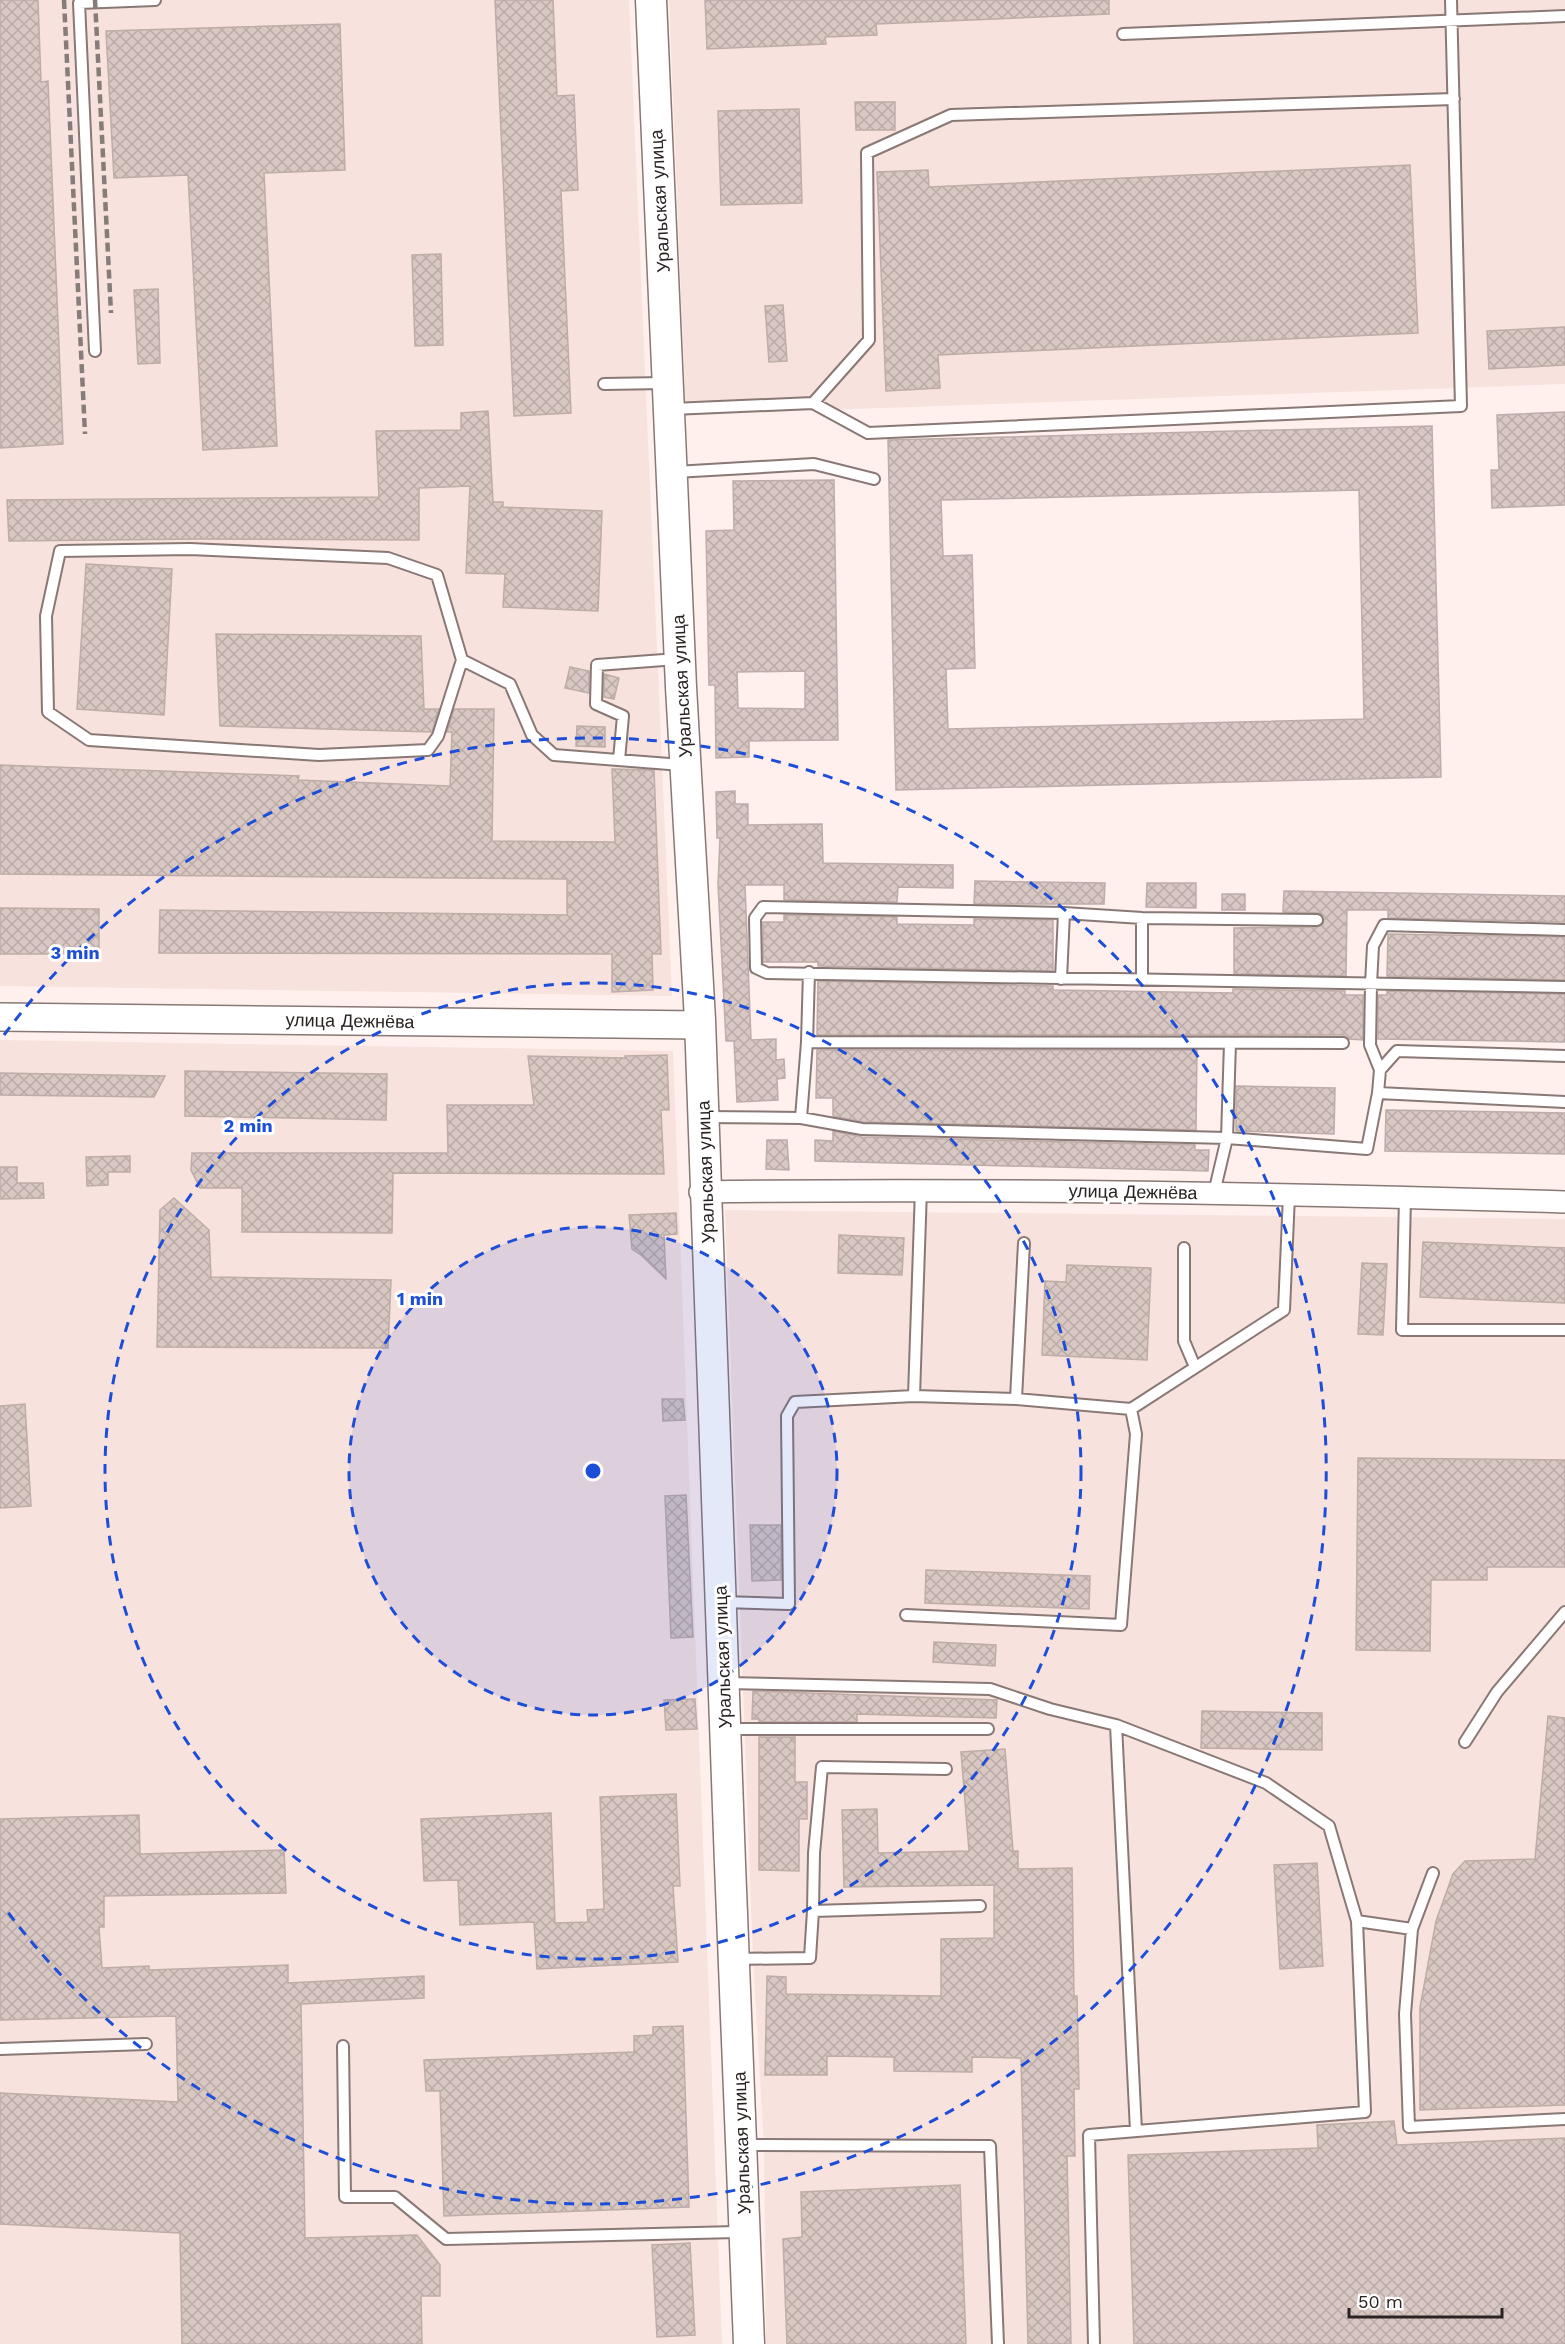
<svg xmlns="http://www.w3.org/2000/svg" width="1565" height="2344" viewBox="0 0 1565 2344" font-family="'Work Sans',sans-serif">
<defs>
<pattern id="building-cross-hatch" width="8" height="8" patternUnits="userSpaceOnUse" patternTransform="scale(1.5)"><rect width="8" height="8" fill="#d9c7c3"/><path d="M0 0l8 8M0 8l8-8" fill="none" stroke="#baaba7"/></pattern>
</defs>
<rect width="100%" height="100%" fill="#fff0ed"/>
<path fill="#f8e2dd" d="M0,0H629L672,996L0,986Z
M669,0H1565V384L686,415Z
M0,1040L673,1051L722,2344H0Z
M725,1210L1565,1219V2344H766L764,2146L753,1959Z"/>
<path fill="url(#building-cross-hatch)" stroke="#beaca8" stroke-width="1.5" fill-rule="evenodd" d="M0,0H38L41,82L48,81L63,444L0,448Z
M495,0H553L557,96L574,95L578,190L561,191L571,413L514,416Z
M705,0H1109V14L876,24L877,35L825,37L826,44L707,49Z
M340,24L345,170L264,173L277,446L203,450L188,175L114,178L106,31Z
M855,102H895V130H856Z
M799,109L802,203L721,205L718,111Z
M1410,165L1418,333L938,355L940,388L886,391L877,172L928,170L929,187Z
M441,254L443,345L415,346L412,255Z
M158,289L160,363L138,364L134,290Z
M783,305L787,361L769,362L765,306Z
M1565,327V365L1489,369L1487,331Z
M488,411L493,502H503V507L602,511L598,611L503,607L505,574L466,573L470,486L419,488V540L202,539L9,541L7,500L379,497L376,431L461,430V413Z
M1565,412V505L1492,508L1491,470H1499L1497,415Z
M1432,426L1441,777L896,790L888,440ZM1359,490L1364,719L948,729L946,669L975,668L972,555L943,556L941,500Z
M834,480L838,740L749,741V757L716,758L715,685H709L706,531L734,530L733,481ZM805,671V709L738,708L737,672Z
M86,564L172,569L164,715L77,709Z
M216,634L421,636L424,709H439L432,732L220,726Z
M570,667L589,671V693L565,688Z
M604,674L619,678L614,699L604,697Z
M454,709H494L492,841L615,842L612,769L654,770L661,954H652L653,990L612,992V954L159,953L160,910L567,915V879L0,874V765L299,776L298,780L450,786L452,732H447Z
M577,726L605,727V747L576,746Z
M735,791V804H748V825L822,824L823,863L953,865V888L898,887L897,902L784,900V885H745L751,1040L776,1039V1060L784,1059L785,1078L777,1079L778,1100L737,1102L734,1041H726L718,884L720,838H717L716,792Z
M975,881L1105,883L1104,904H974Z
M1147,883H1196V908L1146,907Z
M1284,891L1565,896V922L1388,918V910H1347L1346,976L1234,974V928L1317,927L1323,924L1324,920L1320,913L1283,912Z
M1222,894H1245V910H1222Z
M0,908L99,909V954H0Z
M784,915L897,917V924L974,925V919L1053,920V971L818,966V962H763V922H784Z
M1388,934L1565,937V980L1387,976Z
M818,981L1053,986V990L1233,993V989L1345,991V995H1363V1040L1349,1039L1343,1035H817Z
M1387,991L1565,994V1042L1378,1039V995H1387Z
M817,1050H1197L1196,1130L863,1122L833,1116V1098H816Z
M667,1055L669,1110H661L664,1174L393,1173L392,1233L242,1232V1188H200L191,1170L192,1153H448L447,1105H534L528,1056L625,1058V1056Z
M185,1071L387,1074L386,1120L185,1116Z
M0,1073L165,1076L154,1097L0,1095Z
M1236,1086L1335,1088L1334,1134L1236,1131Z
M1386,1110L1565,1113V1154L1385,1151Z
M833,1131L862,1137L1195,1145V1150H1209L1208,1171L815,1161V1140L833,1141Z
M767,1140H787L789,1170L766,1169Z
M130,1156V1172H108V1185L87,1186L86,1157Z
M0,1167H17V1183H43L44,1198L0,1199Z
M174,1198L209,1230L211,1277L391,1280L388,1348L157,1347L160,1210Z
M676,1213L677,1234L664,1235L666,1279L641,1255L632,1249L629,1215Z
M839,1235L904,1238L902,1275L838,1273Z
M1423,1242L1565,1248V1303L1420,1297Z
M1362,1263L1387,1264L1383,1335L1358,1334Z
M1067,1265L1151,1268L1147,1360L1042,1355L1045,1281L1066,1282Z
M662,1399H683L685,1420L663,1421Z
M25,1404L31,1506L0,1508V1406Z
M1358,1458L1565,1460V1567H1487V1580H1431L1430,1651L1356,1650Z
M686,1495L693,1637L671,1638L665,1496Z
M750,1525H781V1580L752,1581Z
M926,1570L1090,1576L1089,1609L925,1603Z
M934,1642L996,1645L995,1666L933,1662Z
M753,1691L997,1700L996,1718L857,1714V1722H759V1719H752Z
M695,1699L697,1729L666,1730L664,1700Z
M1202,1711L1322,1713V1750L1201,1748Z
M1548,1716L1565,1718V2105L1420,2110V2007L1436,1921L1453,1874L1465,1861L1535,1859Z
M759,1737H795V1782H807V1819H799V1871L759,1870Z
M1005,1749L1013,1851H1018V1869L1072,1868L1074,1996H1077L1079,2089H1074L1075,2156H1067L1071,2344H1028L1021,2058L972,2057V2072L894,2071V2057L827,2056V2075H765L767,1976L786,1977V1994L941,1996V1939L994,1938V1885L844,1887L842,1810L877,1809L878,1853L969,1851L961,1752Z
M676,1794L680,1886H673L678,1962L537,1969L534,1922L460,1925L458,1880L424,1881L421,1819L551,1813L555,1923L588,1922L587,1910L604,1909L600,1797Z
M139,1815L140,1854L284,1850L286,1893L104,1896V1927H99L102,1968L149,1966V1970L288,1965V1983L424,1976V1998L301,2004L305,2238L417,2235L440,2265V2296H421L422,2344H182L180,2233L0,2224V2093L178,2102L176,2016L0,2020V1819Z
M1317,1863L1323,1966L1280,1969L1274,1865Z
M683,2026L689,2207L444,2216L440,2091H426L424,2060L634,2052V2036L653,2035V2027Z
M1394,2121L1397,2145L1565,2138V2344H1134L1128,2155L1318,2148L1317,2125Z
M960,2185L966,2344H787L783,2239L802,2237L801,2192Z
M690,2243L695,2335L657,2337L652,2245Z"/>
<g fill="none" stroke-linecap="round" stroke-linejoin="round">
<defs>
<path id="service" d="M1123,34L1565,16
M95,351L79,3L155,0
M604,384L664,383
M813,403L869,340L867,153L951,115L1454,99
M672,409L813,403L868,433L1461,406L1451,0
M675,472L814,464L874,479
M462,660L438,736L428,750L319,755L89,740L48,712L46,616L60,551L190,549L388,558L437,575L462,660L510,684L532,735L554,755L682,765
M619,760L623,716L596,704L597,665L677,659
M1317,920L1142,918L1064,913L763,907L755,918L756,968L767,973L1565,987
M1061,979L1064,913
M1142,980V918
M807,1042L1343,1043
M1380,1070L1370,1045L1371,984L1373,946L1384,925L1565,930
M1378,1093L1380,1070L1397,1051L1565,1056
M704,1117L801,1118L862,1129L1227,1138L1367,1149L1378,1093L1565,1102
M801,1118L807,1042L809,972
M1214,1193L1227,1138L1230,1043
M1405,1197L1402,1330H1565
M1184,1248V1341L1195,1367
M914,1396L921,1189
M1016,1399L1024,1243
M723,1602L789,1604L787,1416L795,1402L914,1396L1016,1399L1131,1409L1284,1310L1289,1195
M906,1615L1121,1625L1136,1434L1131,1409
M726,1683L990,1689L1050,1709L1116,1725L1266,1783L1329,1826L1357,1921
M1116,1725L1136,2131
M726,1729H988
M1465,1742L1497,1692L1565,1612
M813,1911L980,1906
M1412,1929L1405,2014L1409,2127L1565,2119
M734,1959L810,1958L813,1911L814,1853L822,1767L946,1769
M343,2046L345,2197H395L446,2239L737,2232
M0,2049L146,2044
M744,2145L990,2146L998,2344
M1094,2344L1089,2135L1365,2112L1357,1921L1412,1929L1433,1873"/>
<path id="minor" d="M700,1192C989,1188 1277,1193 1565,1202"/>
<path id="tertiary" d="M0,1017L700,1025"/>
<path id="secondary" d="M651,0L681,687L700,1020L730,1864L749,2344"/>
</defs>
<use href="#service" stroke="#897875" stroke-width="14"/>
<use href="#minor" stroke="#897875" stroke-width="24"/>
<use href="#tertiary" stroke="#897875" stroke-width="30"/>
<use href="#secondary" stroke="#897875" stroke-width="33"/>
<use href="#service" stroke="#fff" stroke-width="10"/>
<use href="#minor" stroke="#fff" stroke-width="21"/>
<use href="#tertiary" stroke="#fff" stroke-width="27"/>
<use href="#secondary" stroke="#fff" stroke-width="30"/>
<path stroke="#867c7a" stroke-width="4.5" stroke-dasharray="9 4.5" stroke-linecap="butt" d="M64,0L85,434
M95,0L111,313"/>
</g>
<circle cx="593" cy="1471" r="244" fill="#1d4ed8" fill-opacity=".12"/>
<g fill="none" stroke="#1d4ed8" stroke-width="3" stroke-dasharray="10 8">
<circle cx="593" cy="1471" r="244"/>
<circle cx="593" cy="1471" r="488"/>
<path d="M4 1035A733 733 0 1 1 4 1907"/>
</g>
<g text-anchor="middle" stroke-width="6" stroke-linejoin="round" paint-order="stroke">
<g font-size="18" fill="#292321" stroke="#fff">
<text transform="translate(660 201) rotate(-93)" y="6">Уральская улица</text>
<text transform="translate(682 686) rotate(-93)" y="6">Уральская улица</text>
<text transform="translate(350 1021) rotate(1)" y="6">улица Дежнёва</text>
<text transform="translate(706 1172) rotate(-92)" y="6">Уральская улица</text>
<text transform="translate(1133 1192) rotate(1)" y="6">улица Дежнёва</text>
<text transform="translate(723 1657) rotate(-92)" y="6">Уральская улица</text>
<text transform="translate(742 2143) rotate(-92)" y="6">Уральская улица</text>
</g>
</g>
<circle cx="593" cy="1471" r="9" fill="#1d4ed8" stroke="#fff" stroke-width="3"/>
<g font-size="18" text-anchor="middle" font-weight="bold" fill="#1d4ed8" stroke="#fff" stroke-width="6" stroke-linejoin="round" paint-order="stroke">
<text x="75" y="959">3 min</text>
<text x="248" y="1132">2 min</text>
<text x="420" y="1305">1 min</text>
</g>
<path d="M1349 2308v9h153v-9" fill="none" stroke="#292321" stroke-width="3"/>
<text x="1358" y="2308" font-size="18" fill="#292321" stroke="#ffffff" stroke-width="4.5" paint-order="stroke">50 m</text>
</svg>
